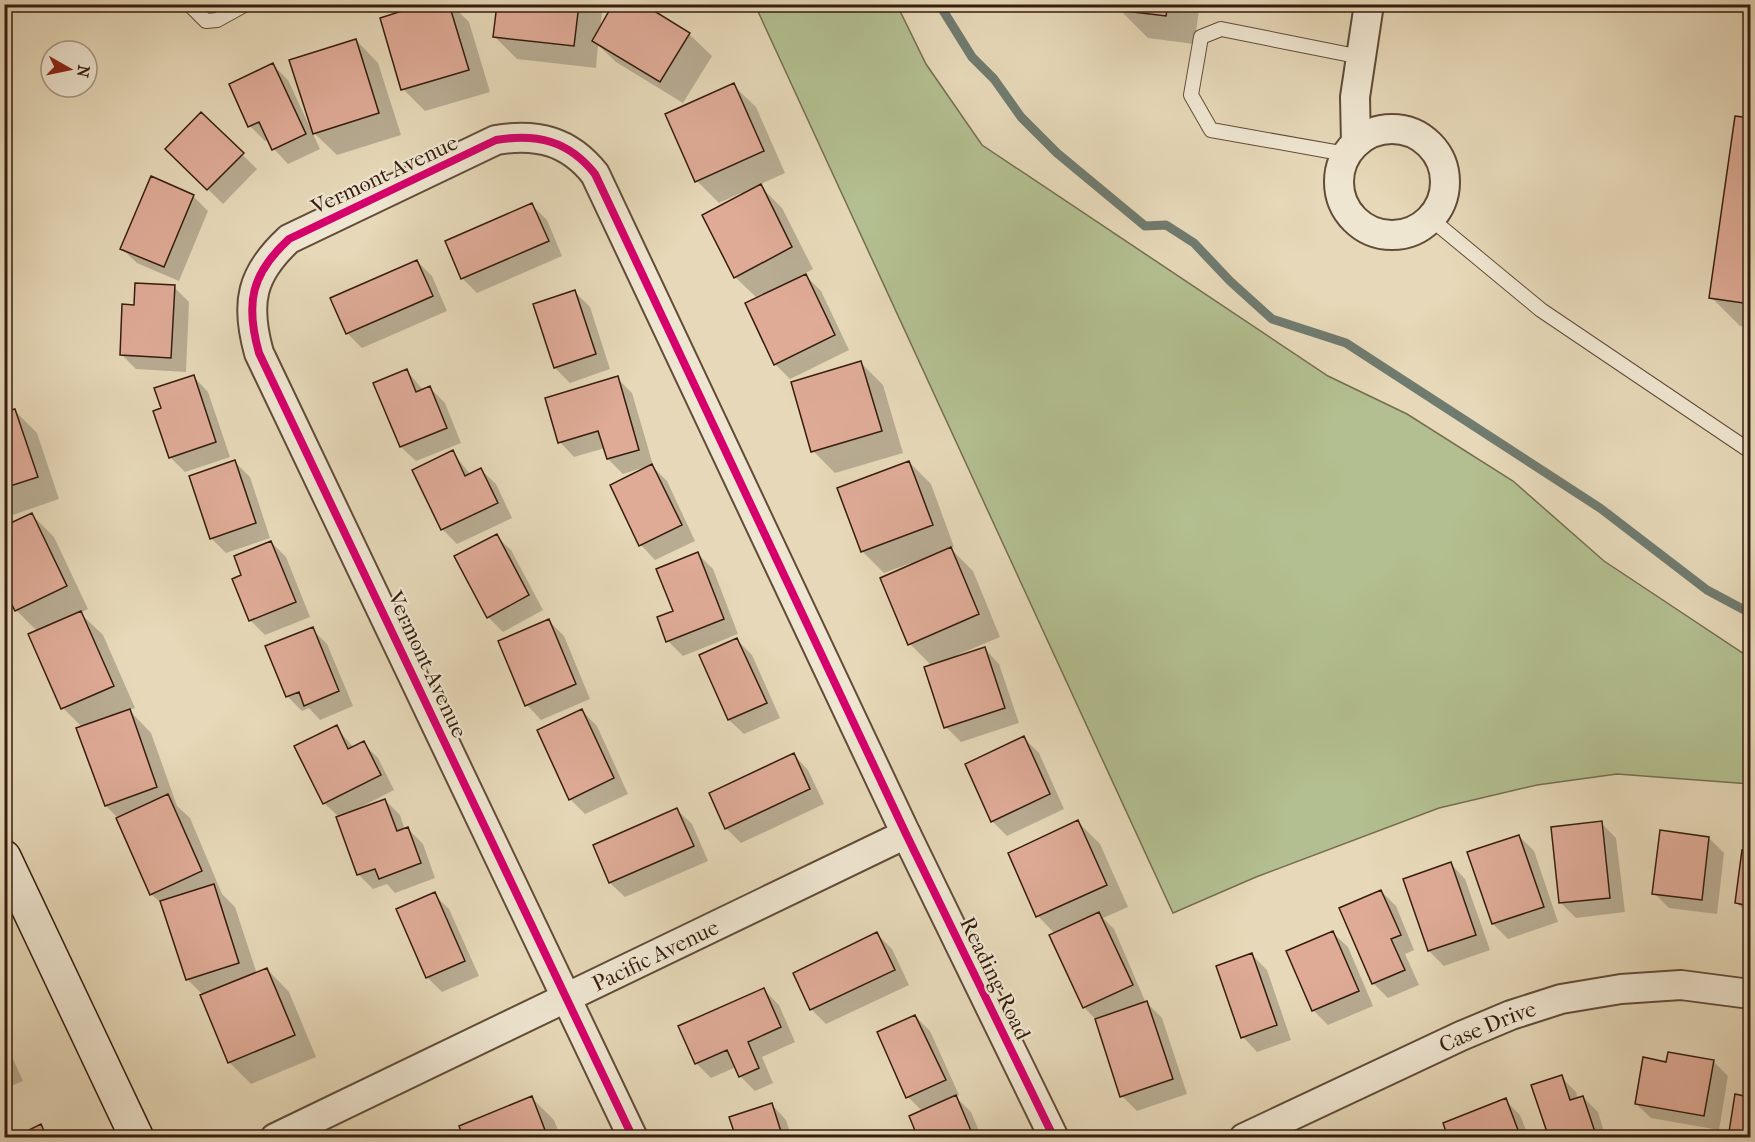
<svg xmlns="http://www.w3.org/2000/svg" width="1755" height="1142" viewBox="0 0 1755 1142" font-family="'IM FELL French Canon',serif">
<rect width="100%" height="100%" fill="#e6d8b8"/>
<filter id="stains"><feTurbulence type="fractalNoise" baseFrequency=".00333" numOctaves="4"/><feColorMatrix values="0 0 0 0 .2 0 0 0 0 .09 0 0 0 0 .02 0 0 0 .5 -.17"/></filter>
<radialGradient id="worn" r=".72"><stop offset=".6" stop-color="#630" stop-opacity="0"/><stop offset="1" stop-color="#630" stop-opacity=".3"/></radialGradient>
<path fill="#b3bf90" stroke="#746e4f" stroke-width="1.5" d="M755,5H897L926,64L982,145L1328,376L1407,414L1513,481L1604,561L1750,658V784L1617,774L1537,785L1439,808L1256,877L1173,913Z"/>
<path fill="#0003" d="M61,4H80L67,11Z
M213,4H257L227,18Z
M430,4H451L469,22L490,92L425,111L403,89Z
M498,4H594L602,12L600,30L689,34L712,56L683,103L616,62L598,45L596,68L517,59L495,37Z
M1119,4H1200L1194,44L1148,38L1119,9Z
M1243,4H1303L1302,12Z
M356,40L378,63L401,135L337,155L313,132Z
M273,65L288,80L320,149L288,164L274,149L269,139L265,141L250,126Z
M733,85L756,107L785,173L759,185L782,208L813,269L804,274L821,291L849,350L790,379L775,364L758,299L735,277L742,195L741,193L719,203L697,181Z
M201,114L257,169L223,204L167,149Z
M1736,118L1750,120V327L1740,326L1711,297Z
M193,196L208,211L179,281L137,263L122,249Z
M532,205L547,220L562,256L477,293L462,278Z
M417,261L432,276L447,311L362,348L347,333Z
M174,287L189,302L186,372L136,369L121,354L135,306Z
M575,292L590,307L610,369L570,383L555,368L535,304Z
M861,363L883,385L903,453L835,473L813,451Z
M407,371L424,391L430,388L445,403L461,443L416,461L401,447L375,384Z
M194,377L208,392L230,457L185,472L170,457L163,409Z
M617,378L632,393L653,465H651L667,481L695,541L655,560L641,545L648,466L623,474L608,459L605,448L574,457L560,442Z
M15,411L37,433L59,499L4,518V414Z
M452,452L471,475L481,470L496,484L512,518L457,544L442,529L414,471Z
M235,462L250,477L270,538L226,553L211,538Z
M909,462L931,484L954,547L950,548L973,571L1000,637L957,655L958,658L985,649L999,664L1019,723L961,742L946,727L932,666L910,644L881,579L912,566L911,563L884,573L862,551Z
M32,515L54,537L88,609L80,613L103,635L135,708L129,710L151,733L177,806L190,818L222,894L235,907L257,974L267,969L289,992L316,1057L251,1084L229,1062L204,996L188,980L163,905L151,894L119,819L106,806L82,727L63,708L38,632L16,610L4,585Z
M496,536L511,550L543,610L503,632L488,617Z
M271,542L286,557L310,617L265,635L250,620L243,576Z
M698,554L713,569L738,634L683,656L668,641L675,612Z
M549,621L564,636L590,699L541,720L527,705Z
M312,629L327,644L353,706L320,720L309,708L302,711L287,696Z
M737,640L752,655L780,718L744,734L729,720L701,656Z
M582,711L597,726L628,794L585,814L570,799Z
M336,727L354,748L363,743L378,758L394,790L361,807L362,809L385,800L400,815L405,830L408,829L423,844L435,878L395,893L387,884L373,889L358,874L338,816L324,803Z
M1024,738L1039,753L1064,809L1007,836L992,821Z
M794,755L808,770L824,804L741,843L726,828Z
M677,810L692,824L708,861L625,897L610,883L595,846Z
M1078,822L1100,844L1128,907L1103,918L1114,929L1145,1001L1162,1018L1187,1094L1137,1111L1122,1096L1097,1021L1084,1007L1055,934L1038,916Z
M1601,823L1616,838L1625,912L1576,918L1561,903Z
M1519,836L1534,851L1558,922L1508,939L1493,924L1469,853Z
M1709,838L1724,853L1717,914L1669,908L1654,893Z
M1744,852L1750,853V917L1737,903Z
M1451,864L1465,879L1490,950L1444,966L1429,951Z
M1381,891L1396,906L1414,950L1405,954L1419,985L1388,998L1373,983Z
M434,894L449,909L479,976L442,992L427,977Z
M1333,933L1348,947L1373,1006L1328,1025L1313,1010Z
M877,934L892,949L909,985L826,1024L811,1009Z
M1252,955L1267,970L1291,1040L1257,1052L1243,1037Z
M764,990L779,1005L795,1042L762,1057L773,1083L755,1091L740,1076L736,1067L711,1078L696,1063Z
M915,1016L930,1031L959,1095L956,1097L971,1112L982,1138H920L923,1112L908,1097Z
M4,1039L23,1081L4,1089Z
M1713,1061L1728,1076L1719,1130L1651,1118L1636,1104L1667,1063Z
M1561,1077L1576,1092L1578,1099L1583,1097L1598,1112L1606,1138H1550Z
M1736,1096L1750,1098V1096V1138H1737L1730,1131Z
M532,1098L554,1120L561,1138H465Z
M1505,1100L1520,1115L1529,1138H1450Z
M772,1105L786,1120L792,1138H737Z
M41,1126L52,1138H16Z"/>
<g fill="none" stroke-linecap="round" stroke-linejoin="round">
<path stroke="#707b6f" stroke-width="9" d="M939,4L972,57L994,79L1021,117L1057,153L1145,226L1166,225L1194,243L1230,281L1272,319L1346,343L1600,508L1707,590L1750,613"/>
</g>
<path fill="#dfab97" stroke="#361d0e" stroke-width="1.5" d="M424,4H449L469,70L401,90L380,18Z
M497,4H579L574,46L493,37Z
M613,4H643L690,33L660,82L592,41Z
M1118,4H1168L1166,16L1117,10Z
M356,39L379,113L313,134L289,60Z
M273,63L306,134L272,150L259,122L248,127L229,84Z
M734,83L764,151L695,182L665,114Z
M201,112L244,153L207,190L165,149Z
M1735,116L1750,118V304L1709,298Z
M151,176L194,195L164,267L120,249Z
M761,184L792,247L734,278L702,215Z
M532,203L549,241L461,279L445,241Z
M417,260L433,296L346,334L330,298Z
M806,274L835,335L774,365L745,303Z
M135,283L175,285L171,358L120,355L122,304L134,305Z
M575,290L596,354L554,368L533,304Z
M861,361L882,431L811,452L791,382Z
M407,369L416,392L430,386L447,428L400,447L373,383Z
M194,375L216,442L169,458L153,411L161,408L154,388Z
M618,376L639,450L607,459L598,431L558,443L545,398Z
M15,409L38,477L4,488V412Z
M453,450L465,476L481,468L498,503L441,530L412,470Z
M235,460L256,523L210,539L189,476Z
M909,461L933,525L861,552L837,488Z
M652,464L682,525L639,546L610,485Z
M32,513L67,586L15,611L4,589V526Z
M497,534L529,595L487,618L454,556Z
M271,541L296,602L249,621L232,579L241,575L234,556Z
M951,547L979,614L908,645L880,578Z
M698,552L724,619L666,642L657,617L673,611L656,569Z
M81,611L114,686L61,709L28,634Z
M549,619L576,684L525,706L498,641Z
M313,627L339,691L304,706L299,692L286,697L265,646Z
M737,638L767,703L728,720L699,655Z
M985,647L1005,708L944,728L924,667Z
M130,709L157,787L105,806L76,728Z
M582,709L614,778L569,800L537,730Z
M337,725L348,749L364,741L381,775L323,804L294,746Z
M1024,736L1050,794L991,822L965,764Z
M794,753L810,789L725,829L709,793Z
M168,794L202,871L150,895L116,818Z
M385,799L397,831L408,827L421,863L379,879L375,869L357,875L336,817Z
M677,808L694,846L609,883L593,845Z
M1078,820L1107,885L1036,917L1008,853Z
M1602,821L1610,898L1559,903L1551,827Z
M1660,830L1709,837L1702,900L1652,894Z
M1519,835L1544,907L1492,924L1467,852Z
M1742,850L1750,852V906L1735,903Z
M1451,862L1476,935L1428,951L1403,879Z
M214,884L239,963L186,980L160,901Z
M1381,890L1401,935L1391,939L1405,970L1372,984L1339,908Z
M435,892L465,961L426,978L396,909Z
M1099,912L1133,985L1083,1008L1049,935Z
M1333,931L1359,991L1312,1011L1286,951Z
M877,932L895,970L810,1010L793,973Z
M1252,953L1277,1025L1241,1038L1216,966Z
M267,968L295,1035L228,1063L200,995Z
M764,988L781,1027L748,1042L759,1068L739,1077L727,1050L695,1064L678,1026Z
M1147,1001L1173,1079L1120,1097L1095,1019Z
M915,1015L946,1080L906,1098L877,1032Z
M1668,1052L1714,1060L1704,1116L1635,1104L1643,1057L1666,1062Z
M1562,1075L1570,1100L1583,1096L1597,1138H1549L1531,1085Z
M1750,1086V1135L1729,1132L1735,1094L1749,1097Z
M956,1095L974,1138H918L909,1116Z
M532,1096L548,1138H463L459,1126Z
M1506,1098L1521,1138H1448L1443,1123Z
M772,1103L783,1138H736L729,1117Z
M41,1124L47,1138H13Z"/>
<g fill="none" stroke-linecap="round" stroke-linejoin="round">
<defs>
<path id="lane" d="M189,4L206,21L217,20L246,4
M1346,154L1211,130L1191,95L1201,37L1221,29L1361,57
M1431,219L1541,310L1750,451"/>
<g id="street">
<circle cx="1392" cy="182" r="53"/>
<path d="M1356,143L1355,97L1369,4"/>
<path id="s1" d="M275,1138L906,834"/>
<path d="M633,1138L259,353C245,303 251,274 289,239L496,140C537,133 569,141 595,174L906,834L1054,1138"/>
<path id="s2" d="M1244,1138L1461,1036L1511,1015L1561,999L1621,989L1681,985L1750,994"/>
</g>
<path id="secondary" d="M4,857L137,1138"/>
</defs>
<use href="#lane" stroke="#624c38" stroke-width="16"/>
<use href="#street" stroke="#624c38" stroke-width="32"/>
<use href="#secondary" stroke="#361d0e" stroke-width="36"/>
<use href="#lane" stroke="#efe6d1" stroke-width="14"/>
<use href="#street" stroke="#efe6d1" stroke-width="28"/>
<use href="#secondary" stroke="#efe6d1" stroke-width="33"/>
<defs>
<path id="cycleway" d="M633,1138L259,353C245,303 251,274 289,239L496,140C537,133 569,141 595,174L906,834L1054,1138"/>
</defs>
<use href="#cycleway" stroke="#efe6d1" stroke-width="11"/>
<use href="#cycleway" stroke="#d6006c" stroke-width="8"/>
</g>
<g text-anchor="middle" stroke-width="4.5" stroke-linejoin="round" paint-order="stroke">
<g font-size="22" fill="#361d0e" stroke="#efe6d1">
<text transform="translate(384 174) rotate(-25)" y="8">Vermont Avenue</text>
<text transform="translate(428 664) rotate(65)" y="8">Vermont Avenue</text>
<text dy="8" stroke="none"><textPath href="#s1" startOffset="422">Pacific Avenue</textPath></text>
<text transform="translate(996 978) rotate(64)" y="8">Reading Road</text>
<text dy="8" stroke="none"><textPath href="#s2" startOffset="268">Case Drive</textPath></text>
</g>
</g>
<rect width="1755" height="1142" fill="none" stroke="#e6d8b8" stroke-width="24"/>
<rect x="6" y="6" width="1743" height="1130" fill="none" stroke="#361d0e" stroke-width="3"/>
<rect x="12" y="12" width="1731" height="1118" fill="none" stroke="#361d0e" stroke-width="1.5"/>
<g transform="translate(69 69) rotate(99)"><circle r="28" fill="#efe6d1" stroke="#a59683" stroke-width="1.5"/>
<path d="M0-4.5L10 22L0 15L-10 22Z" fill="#8f2418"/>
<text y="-9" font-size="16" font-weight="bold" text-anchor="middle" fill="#361d0e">N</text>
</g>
<rect width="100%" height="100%" filter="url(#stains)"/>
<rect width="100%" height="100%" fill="url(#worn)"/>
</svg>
